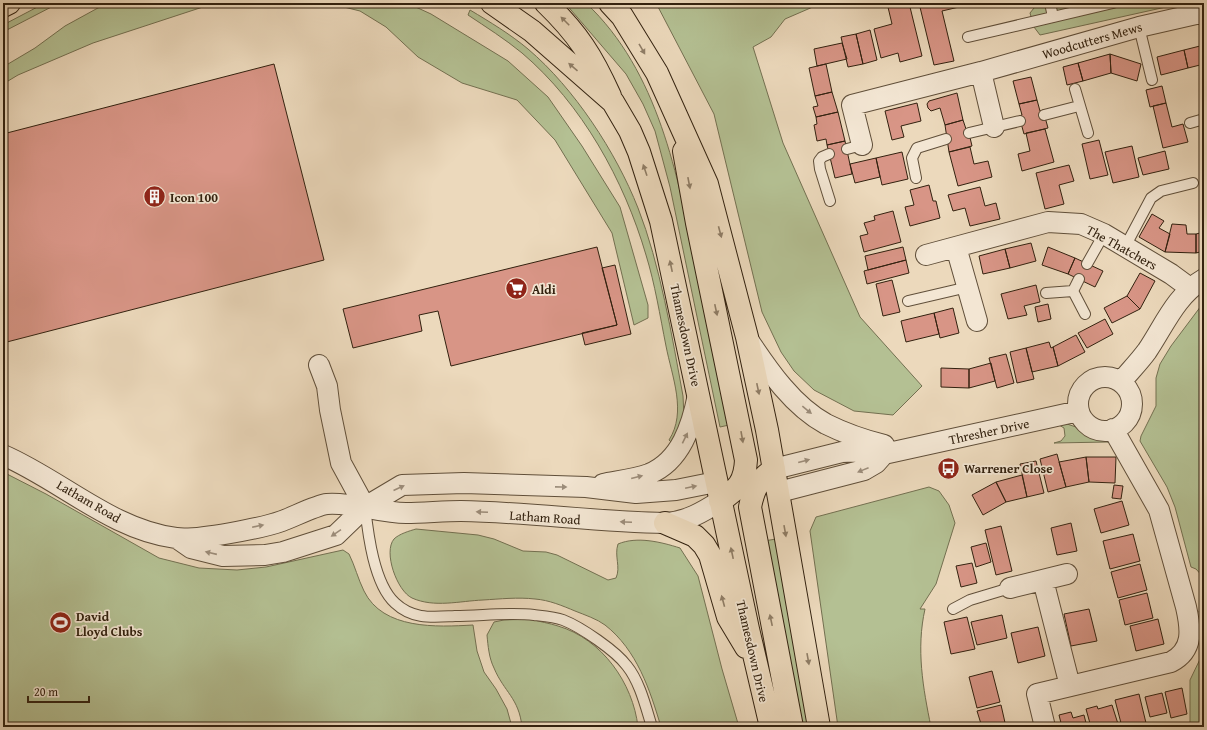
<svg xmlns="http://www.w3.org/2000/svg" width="1207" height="730" viewBox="0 0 1207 730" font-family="'Gentium Book Plus',serif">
<rect width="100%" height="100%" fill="#ecd9bc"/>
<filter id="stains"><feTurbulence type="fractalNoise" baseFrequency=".005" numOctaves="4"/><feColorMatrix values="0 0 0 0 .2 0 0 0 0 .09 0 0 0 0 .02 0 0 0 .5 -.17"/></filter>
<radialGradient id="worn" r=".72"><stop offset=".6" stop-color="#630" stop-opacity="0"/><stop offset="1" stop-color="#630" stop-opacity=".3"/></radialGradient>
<path fill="#b4c093" stroke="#737051" d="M45,3H59L3,32V25Z
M107,3H215L93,43L18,75L3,84V67L35,48L65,26Z
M328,3H407L431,14L508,61L548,97L582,146L620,207L648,305V318L634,325L612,233L555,140L517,100L462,83L418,57L386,27L360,11Z
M565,3H586C659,72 677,175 697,268C707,320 718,373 729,425L720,427L670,187L655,131L643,104L626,74Z
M656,3H822L785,19L771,37L753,47L783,143L860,317L922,386L893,415L854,411L814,390L794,371L781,352L762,312L714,114Z
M1038,3H1184L1040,35L1034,27L1030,13Z
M470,10C490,22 510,34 528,49C574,88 616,152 638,208C660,264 672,336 683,396L684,417L672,443L669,440C687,412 672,377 666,346C660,316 655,284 646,255C624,180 582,104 522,53C505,39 486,27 468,15Z
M1204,302V578L1196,569L1191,567L1175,507L1167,487L1140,441L1141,436L1156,406V378L1160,364L1171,346Z
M1067,424L1076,427L1089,435L1108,442L1054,443L1061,441L1065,436L1064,428L1059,425Z
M3,472L46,494L159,558L199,568L237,570L266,567L343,550L349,554C355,566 358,579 364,591C383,630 437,627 473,625L477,651L484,672L496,689L507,709L512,727H3Z
M929,487L939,491L949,505L955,523L936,584L920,609H925C916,649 923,688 931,727H838L810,531L816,517Z
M416,529L478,535L494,539L523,551L546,552L557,555L608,580L616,578C621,567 614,556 618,544C637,536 661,542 680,548L698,576L722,669L739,727H661C650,690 637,650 605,625C597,619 585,615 575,611C563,606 549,600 535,599C518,597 500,599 483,600C460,601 434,608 412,598C397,591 383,552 394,539C399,534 409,531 416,529Z
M776,539L809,727H800L764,541Z
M1199,611L1204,613V727H1190V680L1203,653V630Z
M531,619C540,622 549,623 558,626C602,639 633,683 638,727H522C519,698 504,692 494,668C489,658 488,646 487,635L494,622L504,620Z"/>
<path fill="#d89586" stroke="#32210f" d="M887,3H909L922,56L900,62L898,53L881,58L874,29L892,24Z
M919,3H976L942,11L954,61L934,65Z
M870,30L877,60L863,64L856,34Z
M856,34L863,64L848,67L841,37Z
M842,43L847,59L817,66L814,49Z
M1204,45V64L1188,68L1184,50Z
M1184,50L1188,68L1161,75L1157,57Z
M1110,54L1111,73L1083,81L1078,63Z
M1110,54L1141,64L1137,81L1111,73Z
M1078,63L1083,81L1067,85L1063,67Z
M274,64L324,260L3,343V134Z
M826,64L832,92L815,96L809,68Z
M1031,77L1037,100L1019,104L1013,81Z
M1162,86L1166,103L1150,107L1146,90Z
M832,92L838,112L816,117L813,107L818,106L815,96Z
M957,93L963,120L945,125L940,108L931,111L928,108L927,104L929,101Z
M1037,100L1040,111L1043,110L1048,128L1024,134L1019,116L1022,115L1019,104Z
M917,103L921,121L901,126L904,137L892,140L885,111Z
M1166,103L1172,127L1183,124L1188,142L1163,148L1153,106Z
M838,112L845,141L827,145L826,139L817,141L814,125L817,124L816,117Z
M963,120L966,129H968L972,146L949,152L945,125Z
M1045,129L1054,162L1022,171L1018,154L1030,151L1026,133Z
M1099,140L1108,175L1090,179L1082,144Z
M845,141L852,174L835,178L827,145Z
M1132,146L1139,177L1113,183L1105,152Z
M970,147L974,164L988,161L992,177L958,186L949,152Z
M1165,151L1169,169L1143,175L1138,158Z
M902,152L908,179L882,185L876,158Z
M876,158L880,177L855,183L850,164Z
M1069,165L1074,181L1059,185L1064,204L1045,209L1036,173Z
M929,185L933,201H936L940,218L910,226L905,207L914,205L910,190Z
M980,187L985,206L996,203L1000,219L970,226L965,208L953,211L948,195Z
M893,211L901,242L864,252L860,236L868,234L864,223L875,220L874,216Z
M1152,214L1164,221L1159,228L1170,234L1165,252L1139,237Z
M1172,224L1186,225L1187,234H1196V253L1165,252Z
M1204,232V251L1196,253V234Z
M1031,243L1036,261L1010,268L1005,249Z
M597,247L617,325L451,366L438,311L419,315L422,331L353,348L343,309Z
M903,247L906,260L868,270L865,256Z
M1048,247L1075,258L1068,274L1042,265Z
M1005,249L1010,268L983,274L979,256Z
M1075,258L1103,271L1095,287L1068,274Z
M906,260L909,273L867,284L864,271Z
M615,265L631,334L585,345L582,333L617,325L602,268Z
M1140,273L1155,281L1140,309L1127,296Z
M892,280L900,312L883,316L876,284Z
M1036,285L1040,302L1024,306L1027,315L1008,319L1001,294Z
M1127,296L1140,309L1112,323L1104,308Z
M1048,304L1051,319L1038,322L1035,307Z
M953,308L959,333L940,338L934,313Z
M934,313L939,334L906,342L901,321Z
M1105,319L1113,334L1087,348L1078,333Z
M1076,335L1085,352L1058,366L1053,347Z
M1049,342L1051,348L1053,347L1058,366L1032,372L1026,348Z
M1026,348L1034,379L1017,383L1010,352Z
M1006,354L1014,383L997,388L989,358Z
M991,363L995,381L969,388V369Z
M941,368L969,369V388L941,387Z
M1057,454L1066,487L1048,492L1040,459Z
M1086,457H1116L1115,483L1089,482Z
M1086,457L1089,482L1066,487L1059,462Z
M1036,461L1044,493L1027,497L1020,464Z
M1022,475L1027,497L1006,502L996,482Z
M996,482L1006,502L983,515L972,495Z
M1114,485L1123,486L1121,499L1112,498Z
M1122,501L1129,525L1101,533L1094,509Z
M1071,523L1077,551L1057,555L1051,528Z
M1001,526L1012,571L996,575L985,530Z
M1133,534L1140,561L1110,569L1103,541Z
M986,543L991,562L976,567L971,547Z
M972,563L977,583L961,587L956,566Z
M1140,564L1147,590L1118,598L1111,572Z
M1147,593L1153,618L1125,625L1119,600Z
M1089,609L1097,641L1071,646L1064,614Z
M1002,615L1007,638L977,645L971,622Z
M967,617L975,649L951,654L944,622Z
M1158,619L1164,644L1136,651L1130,626Z
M1038,627L1045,656L1018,663L1011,633Z
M992,671L1000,702L977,708L969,677Z
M1182,688L1187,714L1171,718L1165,692Z
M1162,693L1167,713L1150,717L1145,697Z
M1139,694L1146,723L1135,727H1122L1115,700Z
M1001,705L1006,727H982L977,711Z
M1112,705L1119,727H1091L1086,709L1097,706L1098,709Z
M1071,712L1073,718L1084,715L1087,727H1062L1059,715Z"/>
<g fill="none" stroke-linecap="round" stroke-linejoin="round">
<defs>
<path id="lane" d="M1050,3L1053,17
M1139,27L1152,80
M968,37L1113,3
M1075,89L1088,133
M1044,115L1079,106
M1190,123L1204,119
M969,133L1020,121
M847,149L862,145
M829,154L822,157L819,161L820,169L830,201
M916,178L912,158L917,148L946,139
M1125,247L1151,198L1161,191L1193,183
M1087,264L1104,234
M1073,291L1085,314
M1046,293L1073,291L1079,279
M908,301L968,287
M365,507C368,534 374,584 395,603C413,620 433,617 455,616C480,616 509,612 534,615C543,616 555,617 563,620C581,627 616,651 627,666C640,682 646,708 652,727
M953,609L970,600L1010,588"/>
<path id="street" d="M981,72L994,127
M862,145L852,105L981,72L1139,27L1196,14H1204
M956,247L977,321
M926,255L1048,222L1081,224L1104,234L1171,274L1190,288
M749,341C769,371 793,406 826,424C844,433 864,440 884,445
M319,365L327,386L330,410L341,463L365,507
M1078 404a27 27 0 1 1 54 0a27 27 0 1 1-54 0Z
M1121,382C1129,372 1139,362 1147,351C1164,326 1176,295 1204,279
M3,455C61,480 112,530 176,538C196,541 263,528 282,521C293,517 317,505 327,504C353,502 380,513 406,513C424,513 443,511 461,511C529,512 597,522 665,523C686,522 703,512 720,501
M774,469L842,452L863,451L884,454L1079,411
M603,484C618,481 635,479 649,474C681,461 692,425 698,395
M779,492L864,470L876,463L884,454
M178,539L191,548L223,556L265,555L283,552L336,535L365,507L402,485L464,483L586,487L636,493L676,490L716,482
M1043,580L1070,686
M1010,588L1067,574
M1045,727L1037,694L1171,662C1194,650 1191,629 1186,607L1159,510L1113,429"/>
<path id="primary" d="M492,3L532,31L613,102L630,131L639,152L661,221L748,629L771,727
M546,3C578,34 592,56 610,96
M610,3L622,16L657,73L707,184L747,337L767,430L819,727
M3,6L9,3
M684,151L697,223L746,460C745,482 738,489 720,501
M774,469C758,481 754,487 750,507L792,727
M665,523L695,536L704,545L710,555L728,617L746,647"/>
</defs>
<use href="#lane" stroke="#604f3a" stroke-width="12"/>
<use href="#street" stroke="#604f3a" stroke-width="22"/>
<use href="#primary" stroke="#32210f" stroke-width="24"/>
<use href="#lane" stroke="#f3e6d3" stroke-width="10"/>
<use href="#street" stroke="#f3e6d3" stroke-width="20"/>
<use href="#primary" stroke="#ecd9bc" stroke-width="22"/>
</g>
<defs><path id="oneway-solid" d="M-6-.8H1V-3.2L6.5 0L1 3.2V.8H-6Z"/></defs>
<g fill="#8f7d66">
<use href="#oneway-solid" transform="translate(565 21) rotate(-135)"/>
<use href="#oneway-solid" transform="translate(642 49) rotate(60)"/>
<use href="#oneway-solid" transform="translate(573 67) rotate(-139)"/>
<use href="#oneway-solid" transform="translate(645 170) rotate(-109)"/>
<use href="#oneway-solid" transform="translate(689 183) rotate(79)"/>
<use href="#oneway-solid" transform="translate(720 232) rotate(75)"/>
<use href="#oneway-solid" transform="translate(671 266) rotate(-102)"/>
<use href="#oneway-solid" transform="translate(716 310) rotate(78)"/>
<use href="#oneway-solid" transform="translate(758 389) rotate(78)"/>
<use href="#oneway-solid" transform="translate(742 437) rotate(80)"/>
<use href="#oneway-solid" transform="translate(785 531) rotate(80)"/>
<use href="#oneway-solid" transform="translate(732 553) rotate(-102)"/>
<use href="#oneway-solid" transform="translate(723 601) rotate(-105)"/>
<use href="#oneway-solid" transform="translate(771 620) rotate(-102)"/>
<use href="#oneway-solid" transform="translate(808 659) rotate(80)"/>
</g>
<g fill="#9c8d7b">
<use href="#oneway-solid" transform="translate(807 410) rotate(39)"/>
<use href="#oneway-solid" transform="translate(685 438) rotate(-64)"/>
<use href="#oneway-solid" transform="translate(804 461) rotate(-15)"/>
<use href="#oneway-solid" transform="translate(863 470) rotate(158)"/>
<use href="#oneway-solid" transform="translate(637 477) rotate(-14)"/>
<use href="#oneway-solid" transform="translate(561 487) rotate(1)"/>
<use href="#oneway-solid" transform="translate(691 487) rotate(-12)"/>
<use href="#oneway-solid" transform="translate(399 488) rotate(-24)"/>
<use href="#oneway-solid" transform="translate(482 512) rotate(-177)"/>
<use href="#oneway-solid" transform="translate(626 522) rotate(-178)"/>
<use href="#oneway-solid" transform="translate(258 526) rotate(-12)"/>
<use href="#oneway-solid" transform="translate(336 533) rotate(146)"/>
<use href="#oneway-solid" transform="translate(211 553) rotate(-167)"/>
</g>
<defs>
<symbol id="building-disc" viewBox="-11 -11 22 22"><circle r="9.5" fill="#8f2418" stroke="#f3e6d3"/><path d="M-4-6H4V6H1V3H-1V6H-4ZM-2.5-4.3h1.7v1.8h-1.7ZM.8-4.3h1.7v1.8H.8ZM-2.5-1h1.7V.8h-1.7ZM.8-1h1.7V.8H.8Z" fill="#fff"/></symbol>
<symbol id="supermarket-disc" viewBox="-11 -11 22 22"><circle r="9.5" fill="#8f2418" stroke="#f3e6d3"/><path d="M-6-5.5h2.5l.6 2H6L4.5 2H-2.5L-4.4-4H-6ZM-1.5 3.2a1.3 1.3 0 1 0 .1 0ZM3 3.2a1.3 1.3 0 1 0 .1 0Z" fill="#fff"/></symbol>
<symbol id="bus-disc" viewBox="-11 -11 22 22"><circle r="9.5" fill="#8f2418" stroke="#f3e6d3"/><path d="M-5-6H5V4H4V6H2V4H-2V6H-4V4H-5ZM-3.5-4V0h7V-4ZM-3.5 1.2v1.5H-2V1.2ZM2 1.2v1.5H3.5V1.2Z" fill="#fff"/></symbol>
<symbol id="stadium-disc" viewBox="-11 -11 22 22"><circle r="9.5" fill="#8f2418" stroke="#f3e6d3"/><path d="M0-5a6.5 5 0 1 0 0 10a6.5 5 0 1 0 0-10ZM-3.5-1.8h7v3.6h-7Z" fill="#fff"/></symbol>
</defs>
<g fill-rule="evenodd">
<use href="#building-disc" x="142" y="184" width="25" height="25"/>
<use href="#supermarket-disc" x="504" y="276" width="25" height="25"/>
<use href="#bus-disc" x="936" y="456" width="25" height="25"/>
<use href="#stadium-disc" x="48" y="610" width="25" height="25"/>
</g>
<g text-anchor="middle" stroke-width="3.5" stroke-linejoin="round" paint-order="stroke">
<g font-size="13" fill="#32210f" stroke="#f3e6d3">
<text transform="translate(1092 40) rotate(-16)" y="5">Woodcutters Mews</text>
<text transform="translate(1122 247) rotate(29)" y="5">The Thatchers</text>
<text transform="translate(686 335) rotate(78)" y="5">Thamesdown Drive</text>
<text transform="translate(989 431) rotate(-12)" y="5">Thresher Drive</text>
<text transform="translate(89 501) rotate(30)" y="5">Latham Road</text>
<text transform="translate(545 517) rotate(4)" y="5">Latham Road</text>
<text transform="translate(753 651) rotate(77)" y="5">Thamesdown Drive</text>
</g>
<g font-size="13" font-weight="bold" fill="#32210f" stroke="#f3e6d3" text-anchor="start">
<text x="170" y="202">Icon 100</text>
<text x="532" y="294">Aldi</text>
<text x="964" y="473">Warrener Close</text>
<text x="76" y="621">David<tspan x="76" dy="15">Lloyd Clubs</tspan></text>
</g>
</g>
<rect width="1207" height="730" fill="none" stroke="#ecd9bc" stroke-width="16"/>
<rect x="4" y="4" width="1199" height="722" fill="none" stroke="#32210f" stroke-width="2"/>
<rect x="8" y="8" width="1191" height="714" fill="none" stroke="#32210f"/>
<path d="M28 696v6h61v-6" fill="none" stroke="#32210f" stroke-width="2"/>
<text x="34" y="696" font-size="12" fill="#32210f" stroke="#f3e6d3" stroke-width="3" paint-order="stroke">20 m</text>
<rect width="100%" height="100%" filter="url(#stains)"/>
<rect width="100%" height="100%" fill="url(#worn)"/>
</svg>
